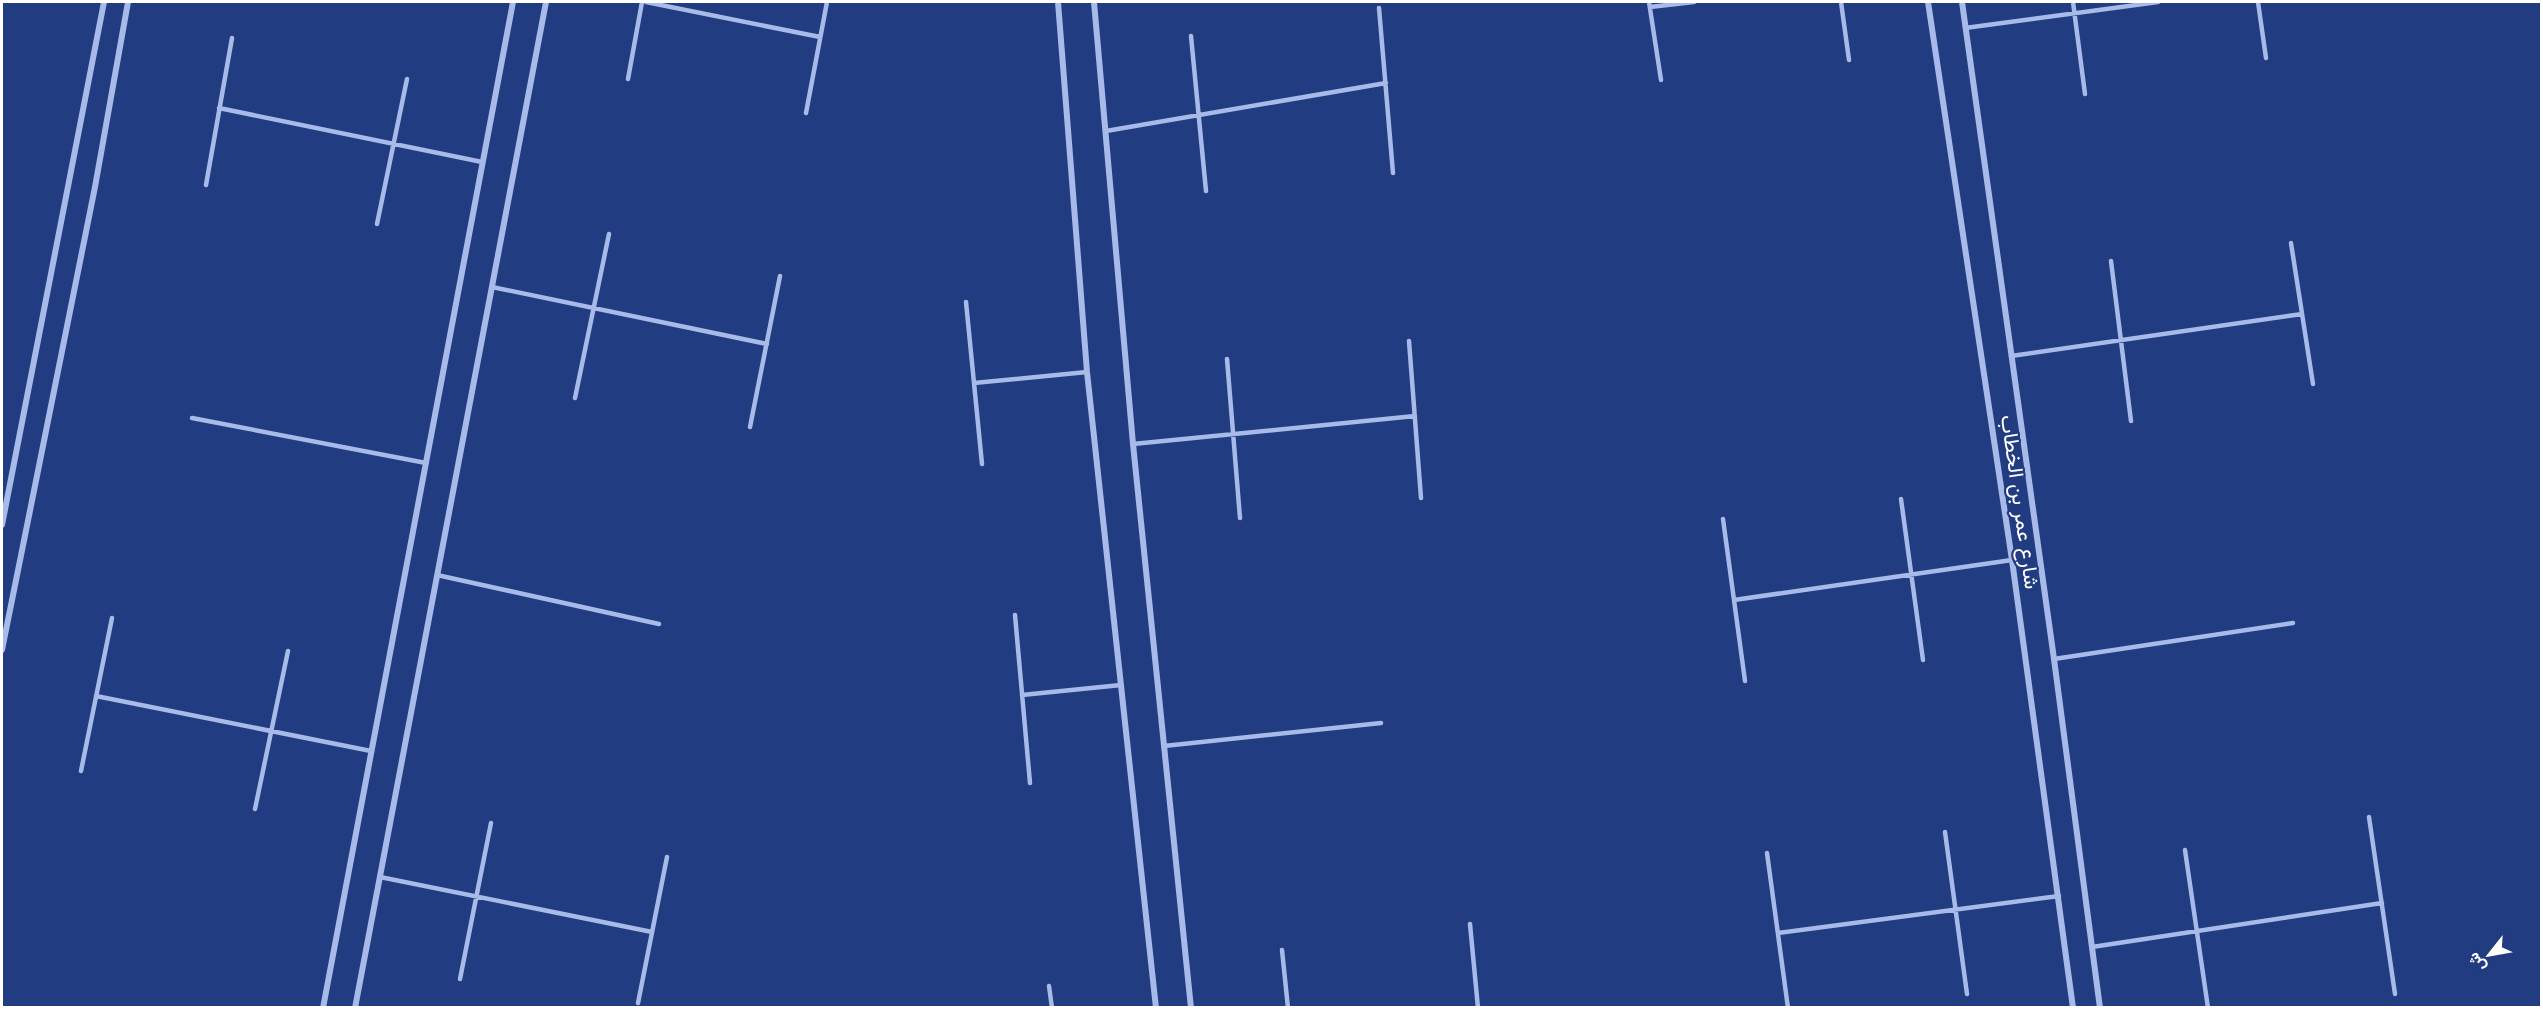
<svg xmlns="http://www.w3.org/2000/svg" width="2543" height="1009" viewBox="0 0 2543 1009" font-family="Helvetica,Vazirmatn,sans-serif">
<rect width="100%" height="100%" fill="#213c81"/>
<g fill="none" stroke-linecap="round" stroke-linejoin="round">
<path stroke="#a7bae8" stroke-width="4.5" d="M646,2L820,37
M1649,2L1661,80
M1841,2L1849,60
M2073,2L2085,94
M2258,2L2266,58
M1650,7L1694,2
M1379,8L1393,173
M1965,28L2158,2
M1191,36L1206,191
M628,79L642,2
M219,108L482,162
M806,113L827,2
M1106,131L1386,83
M206,185L232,38
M377,224L407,79
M2291,243L2313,384
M2111,261L2131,421
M492,287L767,344
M966,302L982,464
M1409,341L1421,498
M2011,356L2302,314
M1227,359L1240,518
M974,383L1087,372
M575,398L609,234
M192,418L426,463
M750,427L780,276
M1133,444L1415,416
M1901,499L1923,660
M1723,519L1745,681
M437,575L659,624
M1734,600L2012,560
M1015,615L1030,783
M2054,659L2293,623
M1022,695L1121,685
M96,696L371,751
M1164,746L1381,723
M81,771L112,618
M255,809L288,651
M2369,817L2395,994
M1945,832L1967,994
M2185,850L2208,1008
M1767,853L1788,1008
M380,877L652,932
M1470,924L1478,1008
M1778,933L2059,896
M2092,947L2382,903
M1282,950L1288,1008
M460,979L491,823
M1049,986L1052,1008
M638,1003L667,857"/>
<path stroke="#a7bae8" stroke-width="6" d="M1058,2L1087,372L1156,1008
M1094,2L1133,444L1191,1008
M1928,2L2012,560L2073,1008
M1962,2L2054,659L2100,1008
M2,525L104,2
M2,650L95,187L128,2
M323,1008L513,2
M355,1008L546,2"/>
</g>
<g text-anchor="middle" stroke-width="4.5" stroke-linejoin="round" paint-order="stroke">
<g font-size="21" fill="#fff" stroke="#213c81">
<text transform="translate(2020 502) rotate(82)" y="7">شارع عمر بن الخطاب</text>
</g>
</g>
<rect width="2543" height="1009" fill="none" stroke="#ffffff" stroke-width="6"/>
<g transform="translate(2489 955) rotate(239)" stroke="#213c81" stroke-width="4.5" paint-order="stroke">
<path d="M0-4.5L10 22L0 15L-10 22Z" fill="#ffffff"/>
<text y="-9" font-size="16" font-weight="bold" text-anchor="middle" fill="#ffffff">ش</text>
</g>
</svg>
